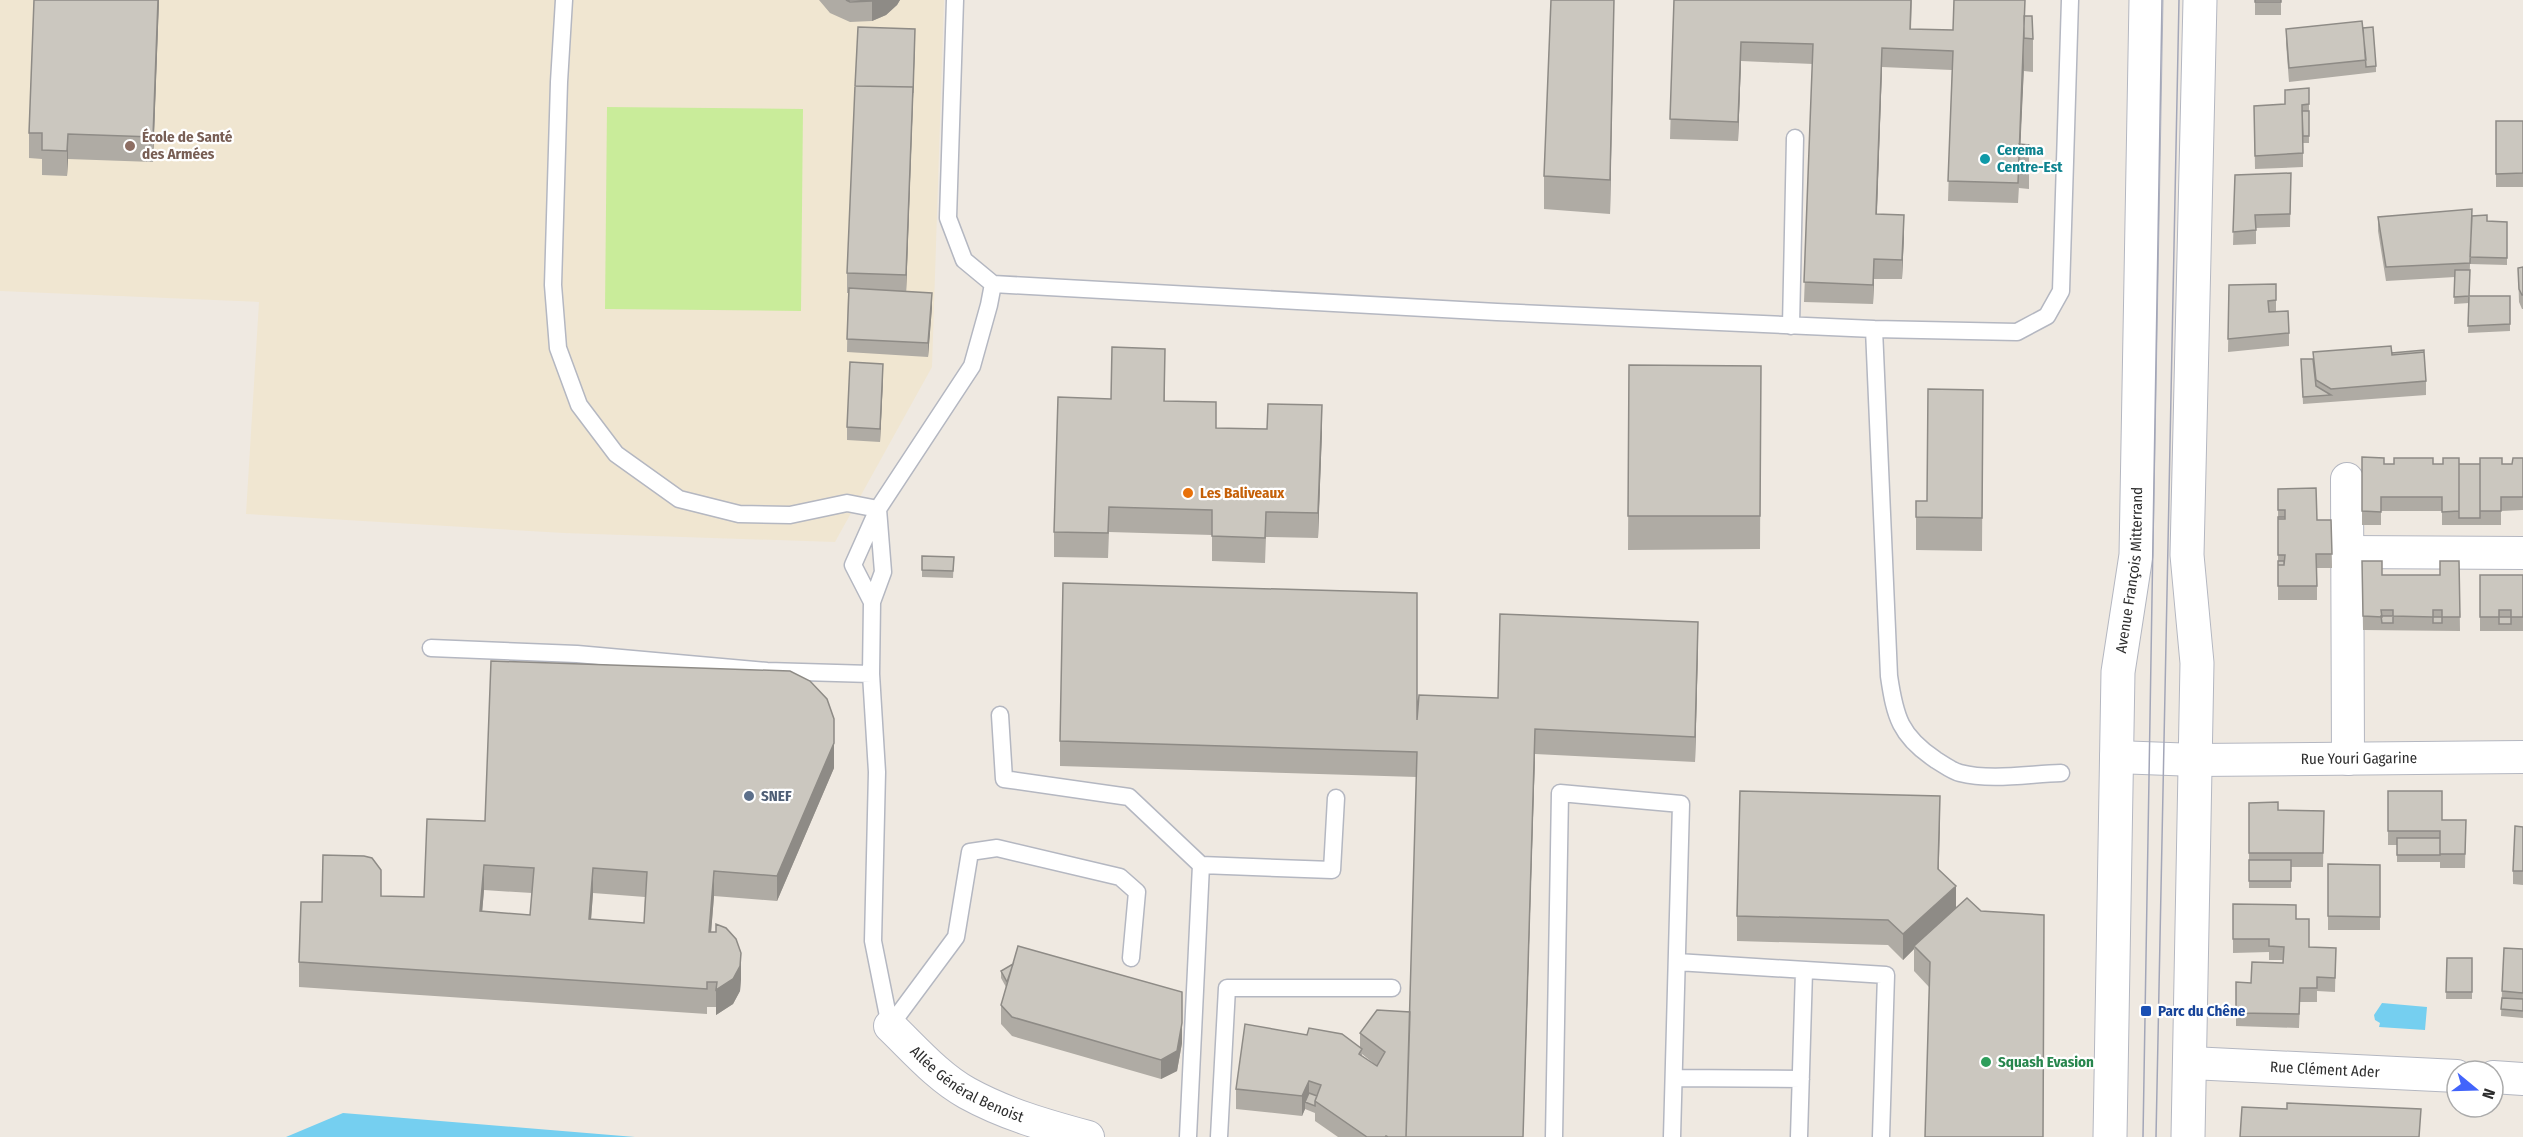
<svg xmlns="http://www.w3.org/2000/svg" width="2523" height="1137" viewBox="0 0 2523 1137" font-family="'Fira Sans Condensed',sans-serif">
<rect width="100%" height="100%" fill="#efe9e1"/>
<path fill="#f0e6d1" d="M0,0H944L932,367L835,542L564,533L246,514L259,302L0,291Z"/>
<path fill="#c9ec9a" d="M607,107L803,109L801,311L605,309Z"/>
<path fill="#75cff0" d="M2382,1003L2427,1007L2425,1030L2379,1027L2380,1023L2375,1020L2374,1015Z
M343,1113L635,1137H286Z"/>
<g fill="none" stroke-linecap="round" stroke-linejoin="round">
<defs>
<path id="service" d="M564,0L559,82L553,285L558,348L579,405L616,454L679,499L739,514L790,515L847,503L878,509
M993,284L1497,312L1874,329L1889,676C1895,717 1900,736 1936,760C1943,764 1952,771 1960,773C1991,781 2029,774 2061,773
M1791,326L1795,138
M1874,329L2017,332L2047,316L2061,291L2070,0
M878,509L883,572L872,602L853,565L878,509L972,366L989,305L993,284L964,260L948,218L955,0
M872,602L871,674L877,772L873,941L890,1026
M431,648L577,654L767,671L871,674
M1000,715L1004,779L1129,797L1201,865L1188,1137
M1201,865L1332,870L1336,798
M1677,962L1886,975L1881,1137
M890,1026L956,937L970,852L997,848L1120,877L1137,892L1131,958
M1674,1078L1801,1079
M1219,1137L1227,988H1392
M1554,1137L1560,793L1681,804L1672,1137
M1799,1137L1804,971"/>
<g id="minor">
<path d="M2347,479L2348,759"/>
<path d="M2347,552L2523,553"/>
<path id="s1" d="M2116,757L2196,760L2523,757"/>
<path id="s2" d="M890,1026C914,1049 938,1077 967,1093C1005,1114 1047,1126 1088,1137"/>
<path id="s3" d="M2191,1063L2457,1076"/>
<path d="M2493,1077L2523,1079"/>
</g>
<g id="tertiary">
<path id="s4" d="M2110,1137L2118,672L2136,555L2146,0"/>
<path d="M2188,1137L2197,663L2187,555L2200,0"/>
</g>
</defs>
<use href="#service" stroke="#b4b7c1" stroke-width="19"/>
<use href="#minor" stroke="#b4b7c1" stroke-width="34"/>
<use href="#tertiary" stroke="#b4b7c1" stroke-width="35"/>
<use href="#service" stroke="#fff" stroke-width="16"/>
<use href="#minor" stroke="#fff" stroke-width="32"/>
<use href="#tertiary" stroke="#fff" stroke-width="33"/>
<path stroke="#a3a6b8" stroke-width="1.5" d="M2143,1137L2162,0
M2156,1137L2179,0"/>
</g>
<path fill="#afaba4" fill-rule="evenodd" d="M34,0H159L153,162L68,159L67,176L42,175V159L29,158V133Z
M819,0H900L897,5L886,15L872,21L850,22L830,13Z
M1551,0H1614L1610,214L1544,209V176Z
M1674,0H1912L1911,29L1953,30L2026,16L2033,39V72L2024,71V66L2020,144L2029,145V189L2019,188V186L2018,203L1948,201L1952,70L1882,67L1877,214L1904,235L1902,279H1874L1873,304L1804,302L1813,64L1741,61L1738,141L1670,139Z
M2255,0H2281V15H2255Z
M2363,28L2376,66V72L2289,82L2286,43V29Z
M915,43L906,291L932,307L928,357L847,352L848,293H847V273Z
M2309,88V143H2303V167L2255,169L2254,106L2285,104Z
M2496,121H2523V187H2496Z
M2291,173L2290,227L2256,228V244L2233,245L2235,175Z
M2472,216L2487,221L2507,222V265L2470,264L2469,296H2510V331L2468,333L2469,303L2454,304L2455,277L2386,281L2378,231V217Z
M2523,267V309H2522L2519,302L2518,268Z
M2276,284V312L2289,333V346L2228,352L2229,285Z
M2313,352L2392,353L2426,381V395L2303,404L2301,359H2313Z
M1629,365L1761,366L1760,549L1628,550Z
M1165,374V401L1216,428L1322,431L1318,538L1266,537L1265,563L1212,561V535L1109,532L1108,558L1054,557V532L1111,399Z
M883,378L880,442L847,440V427Z
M1983,390L1982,551L1916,550V517L1927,501Z
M2362,457L2384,464H2512L2523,458V510L2501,511V525H2442V511H2381V525H2362Z
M2278,489L2317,520H2331L2332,568H2317V600H2278Z
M922,556L954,557L953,578L922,577Z
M2362,561L2382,575H2440L2459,561L2460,631L2363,630Z
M2480,575H2523V631H2480Z
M1698,647L1695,762L1535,754L1523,1137H1338L1315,1121V1113L1305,1109L1302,1116L1236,1109V1089L1360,1048V1033L1410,1012L1417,777L1060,766V741L1417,720L1498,698ZM1362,1054L1377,1066L1362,1056Z
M834,744V768L777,901L714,896L711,932L741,979L740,991L733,1004L716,1015V1007H707V1014L299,987V962L322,902L381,896L424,897L485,821ZM484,890L532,893L530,915L482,912ZM593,893L645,897L644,923L591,920Z
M2388,791L2442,820H2466L2465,868H2440V862H2397V845H2388Z
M2249,803L2278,810L2324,811L2323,867H2291V888H2249Z
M1940,821L1929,987L1914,971V949L1903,960L1888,945L1737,941V916Z
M2523,827V885L2513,884V871Z
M2328,864L2380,865V930H2328Z
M2233,904L2296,919L2309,947L2336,948L2335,992L2317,991V1002H2300L2299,1028L2236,1026V982L2251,983L2283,963V960H2269V952L2233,953Z
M2523,949V1018L2501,1016L2502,991Z
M2447,958H2472V999H2446Z
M1001,971L1182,1043L1177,1071L1161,1079L1012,1036L1001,1024V1005L1006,987L1001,978Z"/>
<path fill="#8e8b86" d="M158,0H159L153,162V137Z
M874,0H900L897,5L886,15L872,21V1Z
M1614,0L1610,214V180Z
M915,29V43L906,295V275Z
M1741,42V61L1738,141V122Z
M2024,46V66L2020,155H2019Z
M1882,48V67L1876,234V214Z
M68,134V159L67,176V151Z
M1904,215V235L1902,279V260Z
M1874,259V279L1873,304V285Z
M932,293V307L928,357V343Z
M883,364V378L880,442V429Z
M1322,405V431L1318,538V513Z
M1698,622V647L1695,762V737Z
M834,719V768L777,901V876Z
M1535,729V754L1523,1137Z
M1940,796V821L1938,894V869Z
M484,865V890L480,937V911Z
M593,868V893L589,945V919Z
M714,871V896L709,958V932Z
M1956,886V911L1914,946V949L1903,960V934Z
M741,953V979L740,991L733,1004L716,1015V990Z
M1182,992V1043L1177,1071L1161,1079V1060Z
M1309,1081V1100L1305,1102V1109L1302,1116V1096Z"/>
<path fill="#cbc7bf" stroke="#8e8b86" stroke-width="1.5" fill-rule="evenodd" d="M34,0H158L153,137L68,134L67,151L42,150V133H29Z
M846,0H874L872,1L850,2Z
M1551,0H1614L1610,180L1544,176Z
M1674,0H1911L1910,29L1953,30L1954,0H2025L2018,183L1948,181L1953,51L1882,48L1876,214L1904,215L1902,260L1874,259L1873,285L1804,282L1813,44L1741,42L1738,122L1670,119Z
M2255,0H2281V2H2255Z
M2024,16H2032L2033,39L2024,38Z
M2362,21L2366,60L2289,68L2286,29Z
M858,27L915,29L913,93V87L855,86Z
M2373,27L2376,66L2366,67L2363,28Z
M855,86L913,87L906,275L847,273Z
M2309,88V104L2302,105L2303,153L2255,156L2254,106L2285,104V90Z
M2302,111H2309V136H2303Z
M2496,121H2523V173L2496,174Z
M2019,144L2029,145V155H2019Z
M2291,173L2290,214L2255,215L2256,230L2233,232L2235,175Z
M2472,209L2470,263L2386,267L2378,217Z
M2487,215V221L2507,222V258L2470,257L2472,216Z
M2523,267V295H2522L2519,289L2518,268Z
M2455,270H2470L2469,296L2454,297Z
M2276,284V300L2268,301L2269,312L2288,311L2289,333L2228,339L2229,285Z
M849,288L932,293L928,343L847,339Z
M2469,296H2510V324L2468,326Z
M2391,346L2392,355L2424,352L2426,381L2331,389L2316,380L2313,352Z
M1112,347L1165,349L1164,401L1216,402V428L1267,429L1268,404L1322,405L1318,513L1266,512L1265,538L1212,536V510L1109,507L1108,533L1054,532L1058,397L1111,399Z
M2424,350V352L2392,355V353Z
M2301,359H2313L2316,386L2331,395L2303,397Z
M850,362L883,364L880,429L847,427Z
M1629,365L1761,366L1760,516H1628Z
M1928,389L1983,390L1982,518L1916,517V501H1927Z
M2362,457L2384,458V464H2394V458H2433V464H2443V458H2459V511L2442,512V497H2381V512L2362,511Z
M2480,458H2502V464H2512L2513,458H2523V497H2501V511H2480Z
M2459,464H2480V518H2459Z
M2316,488L2317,520H2331L2332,554H2316L2317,586H2278V565H2284L2285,555H2278V519H2285V510H2278V489Z
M2278,517H2285V519H2278Z
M922,556L954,557L953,571L922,570Z
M2278,561H2284V565H2278Z
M2362,561H2382V575H2440V561H2459L2460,617H2442V610H2433V617L2393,616V610H2381L2382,617L2363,616Z
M2480,575H2523V617H2511V610H2499V617H2480Z
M1063,583L1417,593V720L1419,695L1498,698L1500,614L1698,622L1695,737L1535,729L1523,1137H1406L1417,752L1060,741Z
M2393,616V623H2382L2381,616Z
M2433,617H2442V623H2433Z
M2499,617H2511V624H2499Z
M491,661L790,671L810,681L827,699L834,719V743L777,876L714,871L709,932H716V924L726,928L736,939L741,953L740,966L733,979L716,990L717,982H707V989L299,962L301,902H322L323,855L364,856L372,858L381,870V896L424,897L427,819L485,821ZM484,865L534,868L530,915L480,911ZM593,868L647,872L644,923L589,919Z
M1740,791L1940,796L1938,869L1956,886L1903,934L1888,920L1737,916Z
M2388,791H2442V820H2466L2465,854H2440V831H2388Z
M2278,802V810L2324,811L2323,853H2249V803Z
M2515,826L2523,827V871H2513Z
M2397,838H2440V855H2397Z
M2249,860H2291V881H2249Z
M2328,864L2380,865V917L2328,916Z
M1967,898L1981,911L2044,915L2043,1137H1925L1930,962L1914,946Z
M2233,904L2296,905V919H2309V947L2336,948L2335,978L2317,977V988H2300L2299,1014L2236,1013V982L2251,983L2252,962L2283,963L2284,947L2269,946V939H2233Z
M1018,946L1182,992V1023L1177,1051L1161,1060L1012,1017L1001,1005Z
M2504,948L2523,949V993L2502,991Z
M2447,958H2472V992H2446Z
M1013,964L1007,982L1001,971Z
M2502,998L2523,999V1011L2501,1009Z
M1377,1010L1410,1012L1406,1137H1388L1386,1136L1385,1137H1367L1315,1101L1321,1085L1309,1081L1302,1096L1236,1089L1245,1024L1307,1035L1309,1028L1342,1034L1362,1049L1359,1054L1377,1066L1385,1052L1360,1033Z
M1309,1093L1317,1096L1315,1101V1106L1305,1102Z
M2287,1103L2421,1109L2419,1137H2240L2242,1107L2287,1109Z"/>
<circle fill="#8d6e63" stroke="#fff" stroke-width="2" cx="130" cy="146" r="6"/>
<circle fill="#0f9aa8" stroke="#fff" stroke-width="2" cx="1985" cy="159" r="6"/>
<circle fill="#e8710a" stroke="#fff" stroke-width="2" cx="1188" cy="493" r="6"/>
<circle fill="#5c6f8a" stroke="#fff" stroke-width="2" cx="749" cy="796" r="6"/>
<rect fill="#1a4fb4" stroke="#fff" stroke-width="2" x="2140" y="1005" width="12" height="12" rx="3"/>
<circle fill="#2e9e5b" stroke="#fff" stroke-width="2" cx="1986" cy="1062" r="6"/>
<g text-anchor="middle" stroke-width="4.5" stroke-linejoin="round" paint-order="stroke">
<g font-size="15" font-weight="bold" fill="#785e54" stroke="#fff" text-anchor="start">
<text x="142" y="142">École de Santé<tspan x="142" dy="17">des Armées</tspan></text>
</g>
<g font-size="15" font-weight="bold" fill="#0d838f" stroke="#fff" text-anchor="start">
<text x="1997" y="155">Cerema<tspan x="1997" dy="17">Centre-Est</tspan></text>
</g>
<g font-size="15" font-weight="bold" fill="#c56008" stroke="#fff" text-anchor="start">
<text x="1200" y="498">Les Baliveaux</text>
</g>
<g font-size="15" fill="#2e2e2e" stroke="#fff">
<text dy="5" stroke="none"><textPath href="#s4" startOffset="568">Avenue François Mitterrand</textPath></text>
<text dy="5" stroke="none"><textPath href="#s1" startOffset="243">Rue Youri Gagarine</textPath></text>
<text dy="5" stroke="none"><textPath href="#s3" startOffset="134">Rue Clément Ader</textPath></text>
<text dy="5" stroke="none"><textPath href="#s2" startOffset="98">Allée Général Benoist</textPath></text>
</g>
<g font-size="15" font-weight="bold" fill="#4e5e75" stroke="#fff" text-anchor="start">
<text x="761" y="801">SNEF</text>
</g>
<g font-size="15" font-weight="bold" fill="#164399" stroke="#fff" text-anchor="start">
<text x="2158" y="1016">Parc du Chêne</text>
</g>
<g font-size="15" font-weight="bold" fill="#27864d" stroke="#fff" text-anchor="start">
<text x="1998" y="1067">Squash Evasion</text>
</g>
</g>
<g transform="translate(2475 1089) rotate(109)"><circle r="28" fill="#ffffff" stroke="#ababab" stroke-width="1.5"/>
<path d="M0-4.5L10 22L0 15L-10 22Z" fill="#4264fb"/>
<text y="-9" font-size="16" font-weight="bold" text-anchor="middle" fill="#2e2e2e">N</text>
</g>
</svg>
